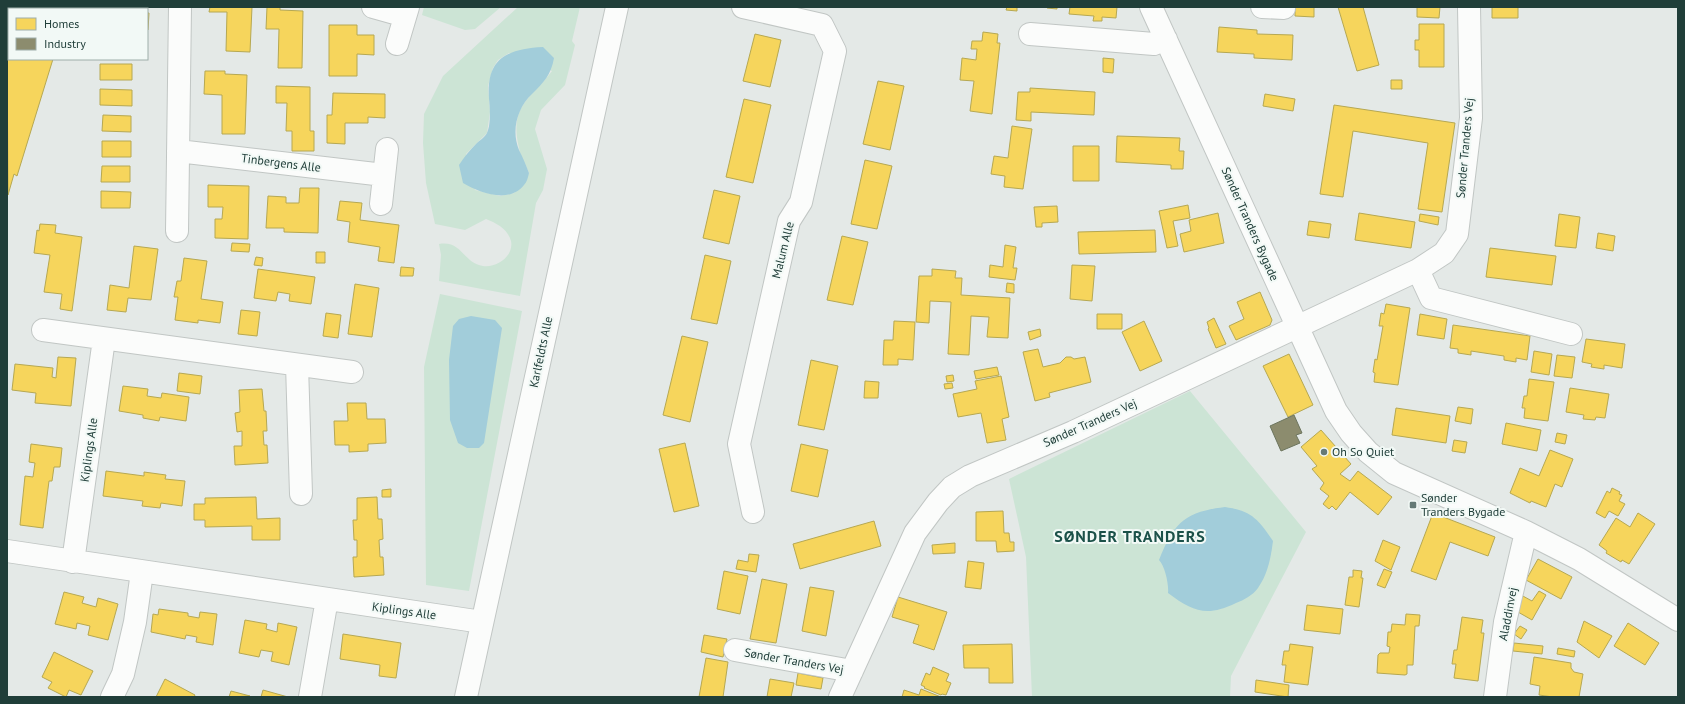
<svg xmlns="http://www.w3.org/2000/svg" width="1685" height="704" viewBox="0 0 1685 704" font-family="'PT Sans',sans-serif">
<rect width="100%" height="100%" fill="#e4e9e7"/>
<path fill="#cce4d5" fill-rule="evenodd" d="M424,7H501L475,29L465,30L422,15Z
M518,7H580L572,41L575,45L565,85L541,110L535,129L547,169L543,190L536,203L520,296L439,281L441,255L439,244C462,240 463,263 483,266C497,268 514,256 511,241C508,229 496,223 486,219L465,230L435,224L426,183L423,143L424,114L443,76ZM509,53L552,71C530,99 509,106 519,148C520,156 526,165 529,173L514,193L500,196L475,190L466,154L487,133L490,112L488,86L493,68L498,60Z
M440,294L522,311L469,591L426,585L424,367Z
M1190,391L1306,532L1231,676L1230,697H1032L1026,557L1009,479Z"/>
<path fill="#a2cdda" d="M543,47L554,58C551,75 544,82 532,94C517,108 511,131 519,150C523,158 526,165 529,173C528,177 527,182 524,185C509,204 480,193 463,183L459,165C464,157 470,150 476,144C479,141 485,137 487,133C491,125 490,108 489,99C486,59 506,49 543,47Z
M471,316L495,320L502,328L484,443L479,448H467L458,443L450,420L449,360L453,326L459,319Z
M1225,507C1252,511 1258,519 1273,541C1271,557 1268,574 1258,588C1253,595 1244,600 1236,603C1207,617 1193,612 1168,593C1169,585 1165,566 1159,560C1174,523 1184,512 1225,507Z"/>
<path fill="#f6d55c" stroke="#b6a852" d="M10,7L24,9L25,7H66V9H9Z
M210,7H252L250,52L226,51L227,12H209Z
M267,7H280V10L303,11L302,68H278L279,29H266Z
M1007,7H1017V11L1006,10Z
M1047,7H1057V9L1047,8Z
M1070,7H1117L1116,18L1102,17V21H1093L1094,16L1069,14Z
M1295,7H1314V17L1295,16Z
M1338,7H1363L1379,65L1357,71Z
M1417,7H1440L1439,18L1417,17Z
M1492,7H1518V18H1492Z
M147,13H149L148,30H147Z
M1419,24H1444V67H1419V50H1415V40H1419Z
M329,25H357V35H374V55L357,54V76H329Z
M7,26H9V40H7Z
M1219,27L1257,30V34L1293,35L1292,60L1254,58V54L1217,52Z
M983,32L998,34L997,43H1000L992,114L970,111L974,81L960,80L962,58L976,60L977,49H971L972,41H982Z
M755,34L781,40L770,87L743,81Z
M7,47L9,48V59H53L17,176L14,174L8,195Z
M1103,58L1114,59L1113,73L1103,72Z
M100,64H132V80H100Z
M205,71H225V74L247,75L245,134H222V95L204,94Z
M1391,80H1402V89H1391Z
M878,81L904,86L890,150L863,144Z
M276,86L310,87V131H314V151H292V131H286L287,103H276Z
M1030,88L1095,92L1094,115L1031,112V121L1016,120L1018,92H1030Z
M100,89L132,90V106L100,105Z
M333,93L385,94V118L368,117V123H345V144L327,143V115H332Z
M1265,94L1295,99L1293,111L1263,106Z
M744,99L771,105L753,183L726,177Z
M1334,105L1455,123L1442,212L1418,209L1428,143L1353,131L1343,197L1320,194Z
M103,115L131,116V132L102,131Z
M1012,126L1032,129L1023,189L1004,187L1005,176L991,174L994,156L1008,158Z
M1117,136L1180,138L1179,151H1184L1183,169H1171V165L1116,162Z
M102,141H131V157H102Z
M1073,146H1099V181H1073Z
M865,160L892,166L877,229L851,224Z
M102,166H130V182H101Z
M208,185L249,186L248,239L215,238V219H222L223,207H208Z
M300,188H319L318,233L284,232V228H266L268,196L286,197V203H299Z
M714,190L740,196L729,244L703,238Z
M101,191L131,192L130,208H101Z
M340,201L362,203L360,220L399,225L394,263L378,261L380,247L348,242L350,222L337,220Z
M1188,205L1190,218L1173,221L1178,246L1167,248L1159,211Z
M1057,206L1058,222L1042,223V227H1036L1034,207Z
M1218,213L1224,243L1184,252L1180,234L1191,231L1189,220Z
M1359,213L1415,222L1411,248L1355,240Z
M1420,214L1439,217L1438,225L1419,221Z
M1559,214L1580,217L1576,248L1555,246Z
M1309,221L1331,224L1329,238L1307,235Z
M40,224L56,225L55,233L82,237L72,311L60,309L62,294L44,292L50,255L34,253L37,230L39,231Z
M1155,230L1156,252L1079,254L1078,232Z
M1598,233L1615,236L1613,251L1596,248Z
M842,236L868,242L853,305L827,300Z
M232,243L250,244L249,252L231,251Z
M1005,245L1016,247L1013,268H1017L1015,280L989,277L990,265L1003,267Z
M134,246L158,249L151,300L128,298L126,312L107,310L110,285L129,288Z
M1490,248L1556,256L1552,285L1486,277Z
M316,252H325V263H316Z
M705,255L731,261L717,324L691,319Z
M256,257L263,258L262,266L254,265Z
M184,258L207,261L201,299L223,302L220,323L198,320V323L175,320L178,297H174L177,281H181Z
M1072,265L1095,266L1092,301L1070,299Z
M401,267L414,268L413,276H400Z
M258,269L315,277L311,304L289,301L290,294L278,292L276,301L254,298Z
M932,269L956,271L955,278H962L961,295L1010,298L1008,338L987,337L989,317L971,316L969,355L948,354L951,302L930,301L929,323L916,322L919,276H932Z
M1007,283L1014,284V293L1006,292Z
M355,284L379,288L372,337L348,334Z
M1260,292L1272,320L1270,325L1236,340L1229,326L1244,319L1237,302Z
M1386,304L1410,308L1398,385L1374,382L1375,373L1373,372L1375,359L1377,360L1383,326H1379L1381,313L1384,314Z
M241,310L260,312L257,336L238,334Z
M326,313L341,315L338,338L323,336Z
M1097,314H1122V329H1097Z
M1420,314L1447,319L1444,339L1417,335Z
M1214,318L1226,344L1216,348L1208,329L1209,328L1207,322Z
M894,321L915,322L913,360L898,359V365H883L884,340H893Z
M1144,321L1162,361L1140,371L1122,332Z
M1453,325L1530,336L1527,360L1516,358V362L1504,360V356L1471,351V355L1458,353V349L1450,348Z
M1040,329L1041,336L1030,340L1028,332Z
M682,336L708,342L690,422L663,415Z
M1586,339L1625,344L1622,368L1604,365V369L1591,367L1592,364L1582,362Z
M1038,349L1043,367L1060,363L1066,357H1071L1074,359L1085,357L1091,382L1049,393L1050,397L1035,401L1023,352Z
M1534,351L1552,354L1549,375L1531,372Z
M1289,354L1313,405L1288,417L1263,366Z
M1557,355L1575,357L1572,378L1554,376Z
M58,357L76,358L71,406L35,403L36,393L12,390L15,364L53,368L52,377L56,378Z
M811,360L838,366L824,430L798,425Z
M997,367L999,375L976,379L974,371Z
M179,373L202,376L200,394L177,391Z
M953,375L954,381L947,382L946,376Z
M1001,376L1009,417L1002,419L1006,440L987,443L981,413L958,417L953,394L977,389L975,381Z
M1529,379L1554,382L1548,421L1524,418L1525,408H1522L1524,396H1527Z
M865,381L879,382L878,398H864Z
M952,383L953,388L945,389L944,384Z
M123,386L148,389L147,396L161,398L162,393L189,397L186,421L160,417L159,421L143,418V415L119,411Z
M1570,388L1609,394L1605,418L1596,417L1595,420L1583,419L1584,415L1566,412Z
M262,389L264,411H266L267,431H263L264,445H267L268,463L235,465L234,446H242V431L237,432L235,413L240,412L239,390Z
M347,403H366L367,419H385L386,443L368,444V451L349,452V445H335L334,421H348Z
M1458,407L1473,409L1471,424L1455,421Z
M1396,408L1450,416L1446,443L1392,435Z
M1506,423L1541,430L1537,451L1502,444Z
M1321,430L1351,464L1340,474L1350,481L1358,471L1392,497L1378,515L1350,492L1336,510L1332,506L1329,509L1323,504L1329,496L1320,489L1324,483L1312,469L1317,466L1301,447Z
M1557,433L1567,435L1565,444L1555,442Z
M1454,440L1467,442L1465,453L1452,451Z
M685,443L699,506L674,512L659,449Z
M31,444L62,448L60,467H54L52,481H49L43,528L20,525L25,476L33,477L35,463L29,462Z
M801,444L828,450L818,497L791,491Z
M1550,450L1573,459L1562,487L1555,484L1546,507L1531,501L1530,503L1510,493L1520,468L1539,476Z
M106,471L144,476V472L166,475L165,479L185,481L182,506L161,503L160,508L142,506L143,501L103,496Z
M1612,488L1620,492L1619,494L1622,495L1619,501L1625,504L1618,516L1609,511L1605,518L1596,513L1607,491L1610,493Z
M391,489V497H382V490Z
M256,497L257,519L280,518V540H252V526L205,527V520H194V504H205V498Z
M377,497L378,519H382L383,539L379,540L380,557H383L384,575L354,577L353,557H357V540H354L353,520H357V498Z
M1003,511L1004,533H1009L1010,542H1014V551L997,552L996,541H976V512Z
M1433,513L1495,537L1488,556L1450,542L1436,580L1411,571Z
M1638,513L1655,524L1629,564L1622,560L1621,562L1606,553L1607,551L1599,545L1616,518L1630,527Z
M874,521L881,546L800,569L793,544Z
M1383,540L1400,547L1391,570L1375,561Z
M955,543V553L933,554L932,545Z
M749,554L759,555L756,572L736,569L738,560L748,562Z
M1538,559L1572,577L1561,599L1526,580Z
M968,561L984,563L981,589L965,587Z
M1384,569L1392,572L1385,588L1377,585Z
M1353,570L1362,571L1361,578H1363L1359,607L1345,605L1349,577H1353Z
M724,571L748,576L740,614L717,609Z
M762,579L787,584L776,643L750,639Z
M810,587L834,591L826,636L802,631Z
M1539,591L1546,595L1532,620L1518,612L1521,595L1532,601Z
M64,592L84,597L82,603L96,607L98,598L118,604L108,640L88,635L90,626L77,623L76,629L55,624Z
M898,597L947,612L934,650L913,643L919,625L892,617Z
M1307,605L1343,609L1340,634L1304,630Z
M159,609L188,613V616L199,618L200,612L217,614L213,645L196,642L197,637L186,635L185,639L151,632L153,614L158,615Z
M1406,614L1420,615L1419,626H1415L1413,665H1407V674L1405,675L1377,673L1378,655L1380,653H1389L1390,647L1387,646L1388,632H1391L1392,624L1405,625Z
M1462,617L1483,620L1481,633H1484L1478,681L1454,678L1456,664H1452L1454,650H1457Z
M245,620L267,624L266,629L277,632L278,623L297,627L289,665L271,661L273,652L261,650L259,657L239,653Z
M1584,621L1612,636L1599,658L1577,642Z
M1628,623L1659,643L1645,665L1614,646Z
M1520,626L1527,630L1521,639L1514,634Z
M343,634L401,643L396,678L379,676L380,665L340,659Z
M704,635L727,639L723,657L701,652Z
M1514,643L1543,646L1542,654L1513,651Z
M1012,644L1013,683H989V668H964L963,645Z
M1290,644L1313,647L1308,685L1284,682L1286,665H1282L1284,651H1289Z
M1558,648L1575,651L1574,657L1557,654Z
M54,652L93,671L81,695L69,690L66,697L48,688L52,682L42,677Z
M1534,657L1571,663V668L1574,672L1583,674L1579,697H1553L1539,695L1540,686L1530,684Z
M706,658L728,662L723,697H699Z
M933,667L949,674L946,681L951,683L946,695L942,694L941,695L924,688L925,687L921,685L926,673L930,675Z
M798,673L823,678L821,689L796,685Z
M165,679L195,695L194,697H156Z
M770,679L794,683L791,697H767Z
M1256,680L1289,685L1288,697L1255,692Z
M921,689L941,697H902L904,690L919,695Z
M263,690L288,697H261Z
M231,691L250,696L229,697Z"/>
<path fill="#8c8c6e" stroke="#6c755e" d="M1294,415L1302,433L1296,435L1300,443L1281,451L1270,426Z"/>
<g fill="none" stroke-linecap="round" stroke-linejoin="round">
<defs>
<path id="minor" d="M373,7L405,16
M743,7L822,25L835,51L801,202L789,221L739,444L753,512
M1151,7L1336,411L1351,433L1368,452L1394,473L1526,532L1579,559L1678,620
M1262,7L1284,8
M1030,34L1154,44L1166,39
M397,44L408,7
M178,151L384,175
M381,204L387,149
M177,231L180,7
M1418,270L1431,298L1571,334
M43,330L352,372
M297,365L301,494
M7,551L482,622
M73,562L104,339
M735,650L852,671
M112,697L123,674L135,622L142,572
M310,697L327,599
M466,697L617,7
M840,697L915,533L938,502L952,487L970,476L1073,432L1418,270L1444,253L1457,234L1471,118L1469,7
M1495,697L1505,622L1526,532"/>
</defs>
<use href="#minor" stroke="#c1c6c4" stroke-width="24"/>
<use href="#minor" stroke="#fbfcfb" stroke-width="22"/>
</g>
<g fill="#657a76" stroke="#f2f9f6" stroke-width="1.5">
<circle cx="1324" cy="452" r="4"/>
<rect x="1409" y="501" width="8" height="8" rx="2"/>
</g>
<g text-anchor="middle" stroke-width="4" stroke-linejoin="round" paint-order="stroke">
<g font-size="12" fill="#203e39" stroke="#f2f9f6">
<text transform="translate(1465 148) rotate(-85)" y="4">Sønder Tranders Vej</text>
<text transform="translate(281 163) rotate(7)" y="4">Tinbergens Alle</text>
<text transform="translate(1250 224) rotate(66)" y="4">Sønder Tranders Bygade</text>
<text transform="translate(783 250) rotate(-76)" y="4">Malum Alle</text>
<text transform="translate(541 352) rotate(-78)" y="4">Karlfeldts Alle</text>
<text transform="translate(1090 423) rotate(-24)" y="4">Sønder Tranders Vej</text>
<text transform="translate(89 450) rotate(-82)" y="4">Kiplings Alle</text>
<text transform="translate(404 611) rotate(8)" y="4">Kiplings Alle</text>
<text transform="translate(1508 614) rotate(-79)" y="4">Aladdinvej</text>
<text transform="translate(794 661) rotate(10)" y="4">Sønder Tranders Vej</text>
</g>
<g font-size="12" fill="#203e39" stroke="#f2f9f6" text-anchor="start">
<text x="1332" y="456">Oh So Quiet</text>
<text x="1421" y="502">Sønder<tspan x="1421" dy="14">Tranders Bygade</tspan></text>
</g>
<g font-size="16" font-weight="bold" letter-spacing="1" fill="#1b5149" stroke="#f2f9f6">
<text x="1130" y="542">SØNDER TRANDERS</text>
</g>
</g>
<rect width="1685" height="704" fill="none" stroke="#203e39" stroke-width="16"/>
<rect x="8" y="8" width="140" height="52" fill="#f2f9f6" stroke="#9eaeaa"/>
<rect x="16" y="18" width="20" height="12" fill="#f6d55c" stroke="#9eaeaa"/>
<text x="44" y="28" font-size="12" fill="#203e39">Homes</text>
<rect x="16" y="38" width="20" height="12" fill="#8c8c6e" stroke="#9eaeaa"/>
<text x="44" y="48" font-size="12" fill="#203e39">Industry</text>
</svg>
